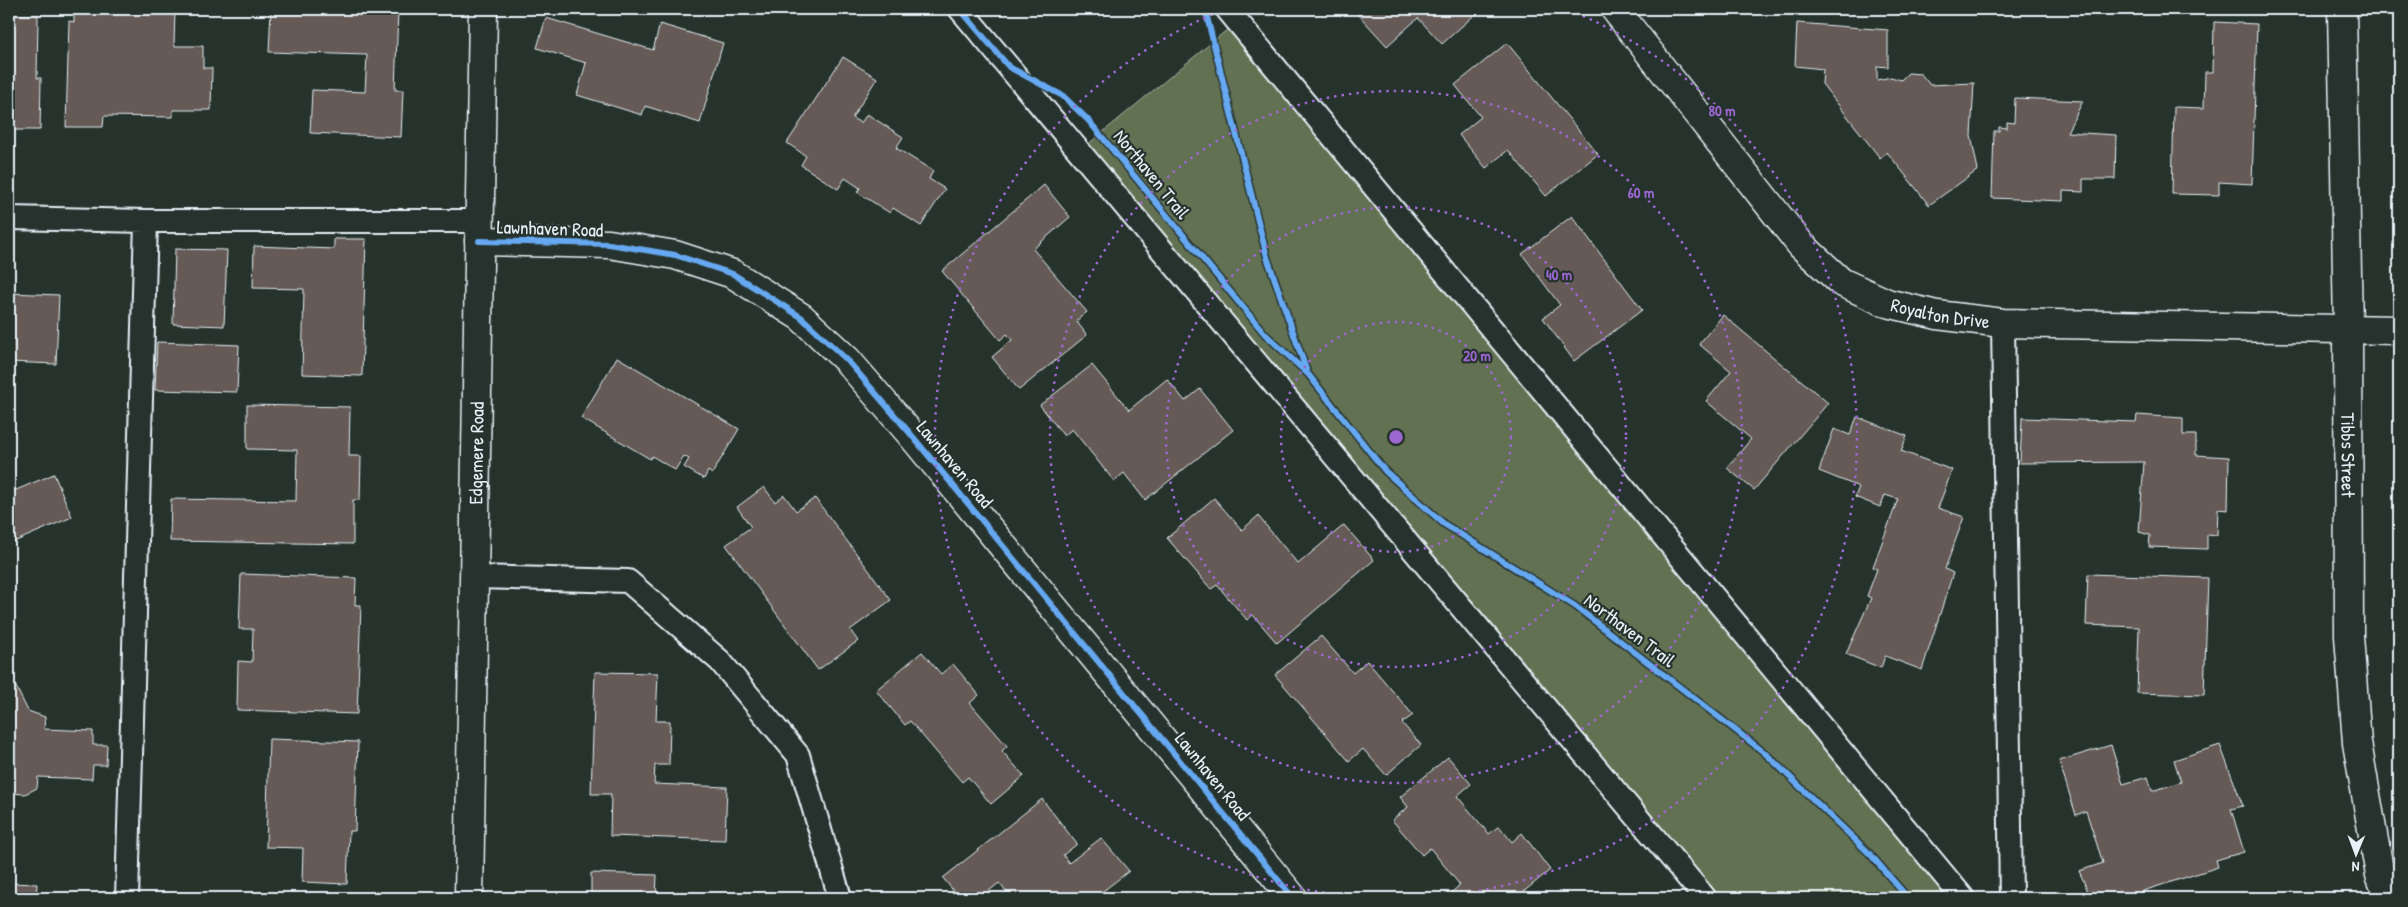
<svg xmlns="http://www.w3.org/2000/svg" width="2408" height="907" viewBox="0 0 2408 907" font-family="'Patrick Hand',sans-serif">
<rect width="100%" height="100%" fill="#26332d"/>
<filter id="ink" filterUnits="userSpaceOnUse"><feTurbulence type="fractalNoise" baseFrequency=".02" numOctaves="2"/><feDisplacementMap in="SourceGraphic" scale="10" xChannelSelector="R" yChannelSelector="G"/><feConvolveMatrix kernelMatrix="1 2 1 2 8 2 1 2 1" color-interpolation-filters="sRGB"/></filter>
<g filter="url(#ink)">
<path fill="#647152" stroke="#a6b1a5" d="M1245,15L1978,898H1692L1075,155Z"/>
<path fill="#655a54" stroke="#e8f1f8" d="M74,9L136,11V9H175L174,46H203V68H212L211,110H173V117L104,116L103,127H66L69,21L74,22Z
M271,9L398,11L395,90H403L401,137L310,133L312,90L365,92L367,55L269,52Z
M1361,9H1481L1442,44L1418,18L1387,46L1357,13Z
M9,15H38L37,78H41L40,130H9Z
M546,18L653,50L660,24L723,43L700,123L645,106L642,115L577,95L586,63L537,48Z
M2214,22L2257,24L2252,184L2219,182V195L2172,194L2174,107L2204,108L2205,72H2213Z
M1797,23L1888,30V67L1877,66V80L1891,77L1901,80L1908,73L1921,74L1930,85L1974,83L1971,136L1978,170L1929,205L1887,152L1880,158L1822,84L1823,69L1795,66Z
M1507,43L1598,154L1546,196L1508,150L1486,168L1459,135L1481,117L1455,85Z
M843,57L877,78L852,118L861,123L867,114L903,137L896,148L933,171L929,179L945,189L921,226L893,208L890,213L857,192L860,188L845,178L838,189L801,165L806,156L787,143Z
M2015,98L2083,101L2067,132L2116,135L2115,179H2083V192L2063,191V201L1992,198L1994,131H1999V127L2007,128V122L2014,123Z
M1044,185L1070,217L1033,249L1087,312L1076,321L1087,335L1019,390L992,357L1012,340L1007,334L1000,340L942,271Z
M1572,216L1642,310L1574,361L1543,318L1560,305L1522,254Z
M334,239H366L362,376L302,374L304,289L253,288L254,246L334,249Z
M175,249L227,250L224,326L173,324Z
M9,293L59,295L56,364L9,362Z
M1723,315L1828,403L1754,490L1727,468L1751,439L1706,401L1731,371L1699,344Z
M157,342L239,345L237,392L155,390Z
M617,357L739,429L712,474L708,471L704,479L684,467L689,459L684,456L675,470L652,456L650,459L581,418Z
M1092,365L1129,410L1167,379L1185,401L1200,389L1233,430L1145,500L1124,473L1114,481L1072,429L1064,436L1040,405Z
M247,405L350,407L349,456H361L360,500H353V544L170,541L171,499L296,501L297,450L247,449Z
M2137,415L2183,418V435H2196V455L2229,457L2228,510L2218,509L2217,535L2207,534V549L2149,547L2150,535L2139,532L2144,462L2020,463L2022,418L2136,422Z
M1857,417L1907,436L1901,451L1952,470L1938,508L1964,517L1945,569L1953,573L1922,670L1885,656L1881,668L1846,654L1871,598L1867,596L1877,569L1873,567L1898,499L1885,495L1880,507L1855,497L1859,487L1819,471L1834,429L1850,435Z
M54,474L72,517L9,544V493Z
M764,487L775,502L784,495L796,511L815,498L891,600L850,630L858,641L818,670L726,545L751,527L737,507Z
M1214,498L1242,530L1258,516L1298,564L1344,525L1374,560L1277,643L1253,615L1247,620L1217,585L1211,589L1167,538Z
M241,574L356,578L355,605H361L357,714L237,710L238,661L252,662L253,629H239Z
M2088,574L2208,578L2204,695L2137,693L2139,627L2086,625Z
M1321,636L1353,673L1367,661L1413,715L1402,723L1421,745L1386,775L1363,749L1349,761L1275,675Z
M922,652L941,674L953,664L979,695L970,703L1007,746L1002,751L1024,776L991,804L968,777L962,782L910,721L905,725L876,690Z
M595,672L658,673L656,721H670L669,765H655L654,784L727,787L725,840L610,836L611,794H591Z
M9,673L28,711L45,717L44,729L93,731V745H107L106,765H93L92,779L38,777L37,788L25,794L9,793Z
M269,739L358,742L355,831H349L347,884L302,882L303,848L266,847Z
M2111,745L2123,784L2148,777L2152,791L2181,782L2174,760L2220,745L2243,806L2231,809L2244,852L2216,860L2218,867L2121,898H2091L2079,871L2103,863L2086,811L2076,815L2059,761Z
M1448,757L1471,784L1457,796L1489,834L1499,826L1512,842L1522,833L1550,870L1516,898H1457L1452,892L1460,885L1430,848L1422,855L1392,820L1408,807L1400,797Z
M1042,799L1077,844L1063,855L1069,863L1101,838L1129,871L1094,898H1011L999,883L980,898H959L943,878Z
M591,873L657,875L656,898H591Z
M9,883L37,884L36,898H9Z"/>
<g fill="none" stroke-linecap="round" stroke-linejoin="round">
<defs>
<path id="service" d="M960,9L1705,898
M1227,9L1963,898
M9,218L146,221H479
M2003,323L2011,898
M475,577L628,581L720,661L798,755L840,898
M127,898C132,672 141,447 146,221"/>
<g id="minor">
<path id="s1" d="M1615,9L1801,245L1841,282L1887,303L1937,315L2003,323L2399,330"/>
<path id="s2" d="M2342,9L2348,328L2349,636L2357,743L2380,875L2389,898"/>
<path d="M479,241L609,244L675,255L733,274L801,317L847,360L909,432L1293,898"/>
</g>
<g id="tertiary">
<path id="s3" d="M469,898L483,9"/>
</g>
</defs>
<use href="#service" stroke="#e8f1f8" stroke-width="26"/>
<use href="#minor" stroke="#e8f1f8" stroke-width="31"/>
<use href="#tertiary" stroke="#e8f1f8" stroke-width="31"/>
<use href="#service" stroke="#26332d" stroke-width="22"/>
<use href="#minor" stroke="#26332d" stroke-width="28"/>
<use href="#tertiary" stroke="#26332d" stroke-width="28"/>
<defs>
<path id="cycleway" d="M960,9L1009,67L1063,96L1088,120L1265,334L1308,374L1385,471L1444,524L1575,606L1765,753L1870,854L1908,898
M1205,9L1267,257L1307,372
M479,241L609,244L675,255L733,274L801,317L847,360L909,432L1293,898"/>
</defs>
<use href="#cycleway" stroke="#26332d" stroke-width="9"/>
<use href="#cycleway" stroke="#66a8f1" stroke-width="6"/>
</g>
</g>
<g fill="none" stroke="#9c67d0" stroke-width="2.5" stroke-dasharray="2.5 5">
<circle cx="1396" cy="437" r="115"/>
<circle cx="1396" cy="437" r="230"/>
<circle cx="1396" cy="437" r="346"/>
<path d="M1569 10A461 461 0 1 1 1223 10"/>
</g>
<g text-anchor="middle" stroke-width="4.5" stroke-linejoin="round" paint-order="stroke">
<g font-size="19" fill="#e8f1f8" stroke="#26332d">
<text transform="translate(1152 174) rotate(51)" y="7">Northaven Trail</text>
<text transform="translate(550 228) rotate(2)" y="7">Lawnhaven Road</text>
<text dy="7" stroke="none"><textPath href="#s1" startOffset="460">Royalton Drive</textPath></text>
<text dy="7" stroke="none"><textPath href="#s3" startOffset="445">Edgemere Road</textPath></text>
<text dy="7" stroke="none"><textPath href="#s2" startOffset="446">Tibbs Street</textPath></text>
<text transform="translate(955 464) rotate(50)" y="7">Lawnhaven Road</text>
<text transform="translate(1630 630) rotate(37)" y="7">Northaven Trail</text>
<text transform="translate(1213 776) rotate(51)" y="7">Lawnhaven Road</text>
</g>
</g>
<circle cx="1396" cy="437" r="8" fill="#9c67d0" stroke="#26332d" stroke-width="2.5"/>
<g font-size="15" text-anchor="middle" font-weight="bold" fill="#9c67d0" stroke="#26332d" stroke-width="4.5" stroke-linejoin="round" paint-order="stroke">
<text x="1722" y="116">80 m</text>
<text x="1641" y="198">60 m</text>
<text x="1559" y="280">40 m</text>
<text x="1477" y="361">20 m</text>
</g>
<rect width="2408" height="907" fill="none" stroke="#26332d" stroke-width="30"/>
<rect x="15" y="15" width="2378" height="877" fill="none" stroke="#e8f1f8" stroke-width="2" filter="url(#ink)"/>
<g transform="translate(2356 854) rotate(181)" stroke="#26332d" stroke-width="4" paint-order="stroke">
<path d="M0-4L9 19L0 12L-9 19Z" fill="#e8f1f8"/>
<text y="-8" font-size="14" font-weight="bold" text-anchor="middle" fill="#e8f1f8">N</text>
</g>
</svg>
